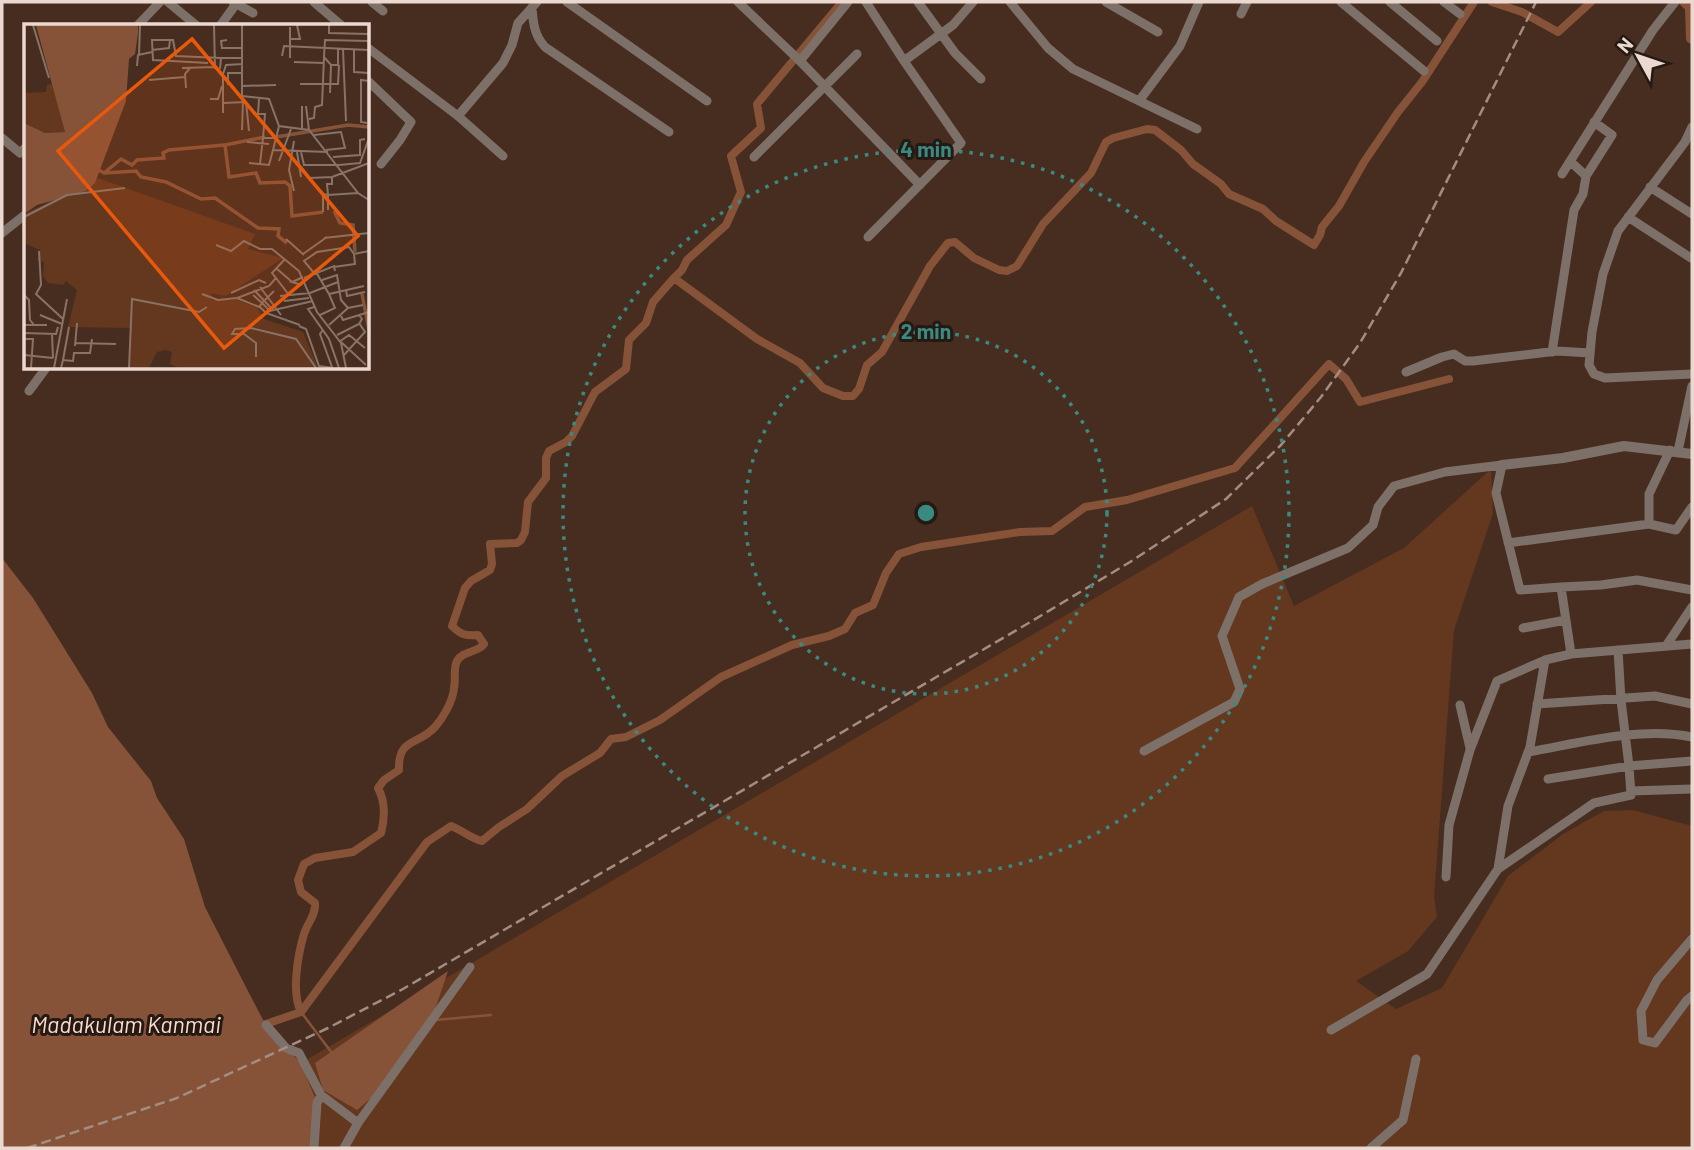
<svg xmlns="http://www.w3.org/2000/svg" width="1694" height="1150" viewBox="0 0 1694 1150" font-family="Barlow,sans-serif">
<rect width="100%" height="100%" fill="#472d1f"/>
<path fill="#64371f" d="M1491,469L1493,513L1454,630L1434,897L1437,917L1408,951L1356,981L1396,1009L1442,988L1508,876L1563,834L1604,811L1633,810L1692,826V1148H317L301,1063L1252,506L1294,606L1404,548Z"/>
<path fill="#865339" d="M2,558L33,598L92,693L108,727L151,781L157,798L184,839L205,907L250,995L269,1031L301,1063L315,1098L317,1148H2Z
M448,971L431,1021L377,1093L357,1110L323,1090L315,1063Z"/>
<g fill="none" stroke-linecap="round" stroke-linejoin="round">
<path stroke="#865339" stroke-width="2.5" d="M301,1012L332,1053
M435,1020L491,1015"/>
<path stroke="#865339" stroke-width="8" d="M1492,2L1522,12L1558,32L1591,2
M1683,2L1689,8L1690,39L1692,40
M674,278L682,270L687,260L726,225L741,192L731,156L761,128L757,104L842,2
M301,1012L427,842L451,826C462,830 470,838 482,841L499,827L527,809L562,776L600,753L611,739L626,737L660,720L721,677L792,645L829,636L845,629L855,613L873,605L886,573L899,554L921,547L1020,532L1052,531L1085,507L1127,500L1235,468L1329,364L1346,379L1360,402L1449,379
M260,1026L301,1012C291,993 298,954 304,934C308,922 316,915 315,903L301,892L298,880L304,864L315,858L353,852L381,833C385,818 386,803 378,788L384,780L399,770C398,737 418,746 435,727C443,718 453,701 454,688C456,680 453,668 457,661C463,650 478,653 484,644L478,635C466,636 461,635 452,626L465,588L471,581L490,570L492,564L490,544L517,543L521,540L525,532L528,502L546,478V458L549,451L566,442L572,436L595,392L626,369L629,340L646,323L653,302L674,278L757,339L800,363L823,388L843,396H853L859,389L867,365L882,352L930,266L948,243L955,242L974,258L999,270L1007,271L1017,266L1043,224L1091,173L1106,142L1113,138L1147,129L1155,130L1181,150L1193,164L1221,184L1229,194L1263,209L1276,221L1314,245L1320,235L1322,227L1339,206L1364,162L1398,112L1422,82L1474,2"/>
<path stroke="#7d7069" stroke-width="9" d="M168,2L197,26
M233,2L253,13
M314,2L342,26
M372,2L383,11
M567,2L707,101
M738,2L800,61
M848,2L800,61L920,185
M866,2L904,61L953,25L973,2
M918,2L955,53L981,79
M1010,2L1048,48L1073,69L1197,129
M1106,2L1158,32
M1341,2L1424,71
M1390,2L1437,41
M1444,2L1460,14
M532,7C533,22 534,35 545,47L669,132
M1241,14L1247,2
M137,26L160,2
M220,26L236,4
M368,48L458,116L503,156
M368,81L411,122L400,140L381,164
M1139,101L1180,46L1199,2
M458,116L503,63L512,45L518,23L537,2
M1692,127L1685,142L1618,231L1603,274L1592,332L1589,365L1594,374L1605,378L1692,374
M2,138L20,153L26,147
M754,157L857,54
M1562,174L1653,30L1675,2
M1586,176L1612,135L1594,122
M1650,187L1692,214
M1628,217L1691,258
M2,233L26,214
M868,237L961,143L904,61
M1552,352L1574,210L1583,194L1586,176L1570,161
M1406,372L1442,357L1454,354L1465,361H1473L1557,351L1590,353
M29,391L46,368
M1670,450L1649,494V524L1676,530L1692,507
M1678,451L1692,386
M1508,543L1649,524
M1561,587L1601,585L1637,580L1692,590
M1523,628L1566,620
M1666,646L1692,607
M1571,654L1692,644
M1537,704L1655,696L1692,704
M1460,705L1470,748
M1144,751L1234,702L1240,689L1222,636L1239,597L1262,584L1348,548L1373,525L1378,507L1394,486L1445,472L1502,465L1496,493L1520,590L1561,587L1571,654L1545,660L1530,747L1508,806L1498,869L1594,803L1631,795L1629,766L1692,761
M1528,752C1580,743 1640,726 1692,737
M1548,779L1629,766L1621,700L1618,650
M1631,791L1692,789
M1446,877L1449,825L1470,750L1497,681L1545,660
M1692,939L1657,980L1641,1011L1643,1040L1655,1043L1687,1000L1692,996
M266,1025L286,1048L299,1053L321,1095L358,1123
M1331,1030L1427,974L1498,869
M314,1148L317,1103L321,1095
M344,1148L358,1123L470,967
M1371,1148L1403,1120L1416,1059"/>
<path stroke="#7d7069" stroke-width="10" d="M1502,465L1563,458L1624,446L1692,454"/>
<path stroke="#a38d83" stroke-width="2.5" stroke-dasharray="10 5" stroke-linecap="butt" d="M27,1148L177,1098L328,1028L403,989L1027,624L1130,562L1226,499L1281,445L1321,397L1360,343L1401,273L1536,2"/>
</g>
<g fill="none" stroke="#3b8a82" stroke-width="3.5" stroke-dasharray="3.5 7">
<circle cx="926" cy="513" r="181"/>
<circle cx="926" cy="513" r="363"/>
</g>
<g text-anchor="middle" stroke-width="6" stroke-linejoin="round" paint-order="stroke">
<g font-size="23" font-style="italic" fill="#fcdbcb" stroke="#251913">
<text x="126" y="1033">Madakulam Kanmai</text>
</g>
</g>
<g transform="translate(24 24)">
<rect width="345" height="345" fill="#472d1f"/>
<path d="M29,59L41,108L21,109L0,99V69L22,68L23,61ZM74,154L231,210L224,225L259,234L202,272L187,269V276H213L233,284L240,295L279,308L294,344H155L146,340L148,328L141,326L133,328L125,344H106V304L44,303L53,266L42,257L39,261L24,259L19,252L20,238L13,236L16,226L0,219V190Z" fill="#64371f"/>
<path d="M12,1H114V9L111,30L105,35L102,77L71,159L62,167L13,181L0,190V99L21,109L41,108Z" fill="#865339"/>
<path fill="none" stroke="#865339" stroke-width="3.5" d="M252,113L324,101L345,103M201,121L241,113M73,145L80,149L97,135L108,141L113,136L140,134L139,129L145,126L201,121L205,153L232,149L236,159L261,158L266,162L268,192L299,188M80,149L112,147L117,153L142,158L177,175L191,174L234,204L255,205L254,212L263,219M310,187L316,199L329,201L331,228M338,270L345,306"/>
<path fill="none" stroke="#897266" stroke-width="2" d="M9,1L25,54M190,1L191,45M218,1V72L245,75L255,102L285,106L334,169L345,176M305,1V9L345,10M266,3V34M266,15H276L273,1M203,16L197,17L198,24H219M314,25V41H307L300,33L301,16L345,17M319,25L322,97M128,26L145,24L146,16M330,26V48L345,49M115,31L116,1M258,32L260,22L345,26M270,38L300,39M184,39L129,36L128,16H149L152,32L197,34M113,42L114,31L128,28M158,44L191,43M196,45L197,34H218M125,56L161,53M276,60H314L315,41M204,61V49H218M218,62L252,61M162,64L161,50L166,44M306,69L307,41M186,75H194L198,62M235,75L234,90H241L239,114M199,79L222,78L225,107M278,82V106M282,82L285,106M199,89V50L202,41L219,40M285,95L290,94L291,83L298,81L300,33M343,99L337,98V56L345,57M255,102L249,126L304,128M218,106L219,77M290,111L317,108L321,124L302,126M223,118L245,120M273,128L277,153M277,128L280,141H315M309,133L336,131V116L341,115M255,137L267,105M225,139L245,141L249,126M236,140L239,114H253M275,140L286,154L308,153V160H303L304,171L334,169M315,141L336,139L345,114M308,153L345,139M270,167L265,146L270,117M299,188V170L304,171V186M0,193L43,171L101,164M300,214L345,209M262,215L280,231M192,221L207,227L220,217L236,225H248L275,247L293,288L317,319L322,344M15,227L17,261L12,270L39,295M279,230L303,213M261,235L248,249L252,254L245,262L213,274L235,283L238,279L246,287L289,277M310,243L331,240L330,230M252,244L268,258M292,248L305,270L340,262M290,249L280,237L293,228L325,223L330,230L345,227M252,254L265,271M280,254L310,242L311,247M298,256L313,251L317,276L324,284M278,261L268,258L279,253M236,263L257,291M230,266L249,286M322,266L323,272L341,268M207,269L235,256L242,259M178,270L194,276L213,274M0,271L5,276L6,296L10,301M229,271L238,279L250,267M256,272L286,269L314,258M260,277L285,274M235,282L242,289L276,301M290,283L284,285L305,315L315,344M16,291L38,300M296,291L311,284L305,270M317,292L319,296L345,288M0,301H23M305,301L324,284L339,281M275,302L282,305L295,342L309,344M299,306L296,310L308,343M0,309L32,310L34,303M28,309L29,334M313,311L335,300L338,295L335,291M0,315H9L7,344M315,318L325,311L341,324M317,318L342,341M51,319L92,320M51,322L53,299M0,331L29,334M320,331L341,308L335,299M232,333V319L220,310H208L211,305L227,304L272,315L292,344M39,336L45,303M30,344L43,275M37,344L39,336L49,337L50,329H66L68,315M105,344L108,275L175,288L183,283"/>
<path fill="#e8590c" fill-opacity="0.15" stroke="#e8590c" stroke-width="3.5" d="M168,15L334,212L200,324L34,127Z"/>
<rect width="345" height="345" fill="none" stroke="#ebd9d1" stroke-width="3.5"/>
</g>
<circle cx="926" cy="513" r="10" fill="#3b8a82" stroke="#251913" stroke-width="3.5"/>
<g font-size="21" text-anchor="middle" font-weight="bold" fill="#3b8a82" stroke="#251913" stroke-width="6" stroke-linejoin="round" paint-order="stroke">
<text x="926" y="157">4 min</text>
<text x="926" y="339">2 min</text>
</g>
<rect width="1694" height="1150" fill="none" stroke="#ebd9d1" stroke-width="7"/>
<g transform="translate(1638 56) rotate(310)" stroke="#251913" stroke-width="5" paint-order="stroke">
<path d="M0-5L12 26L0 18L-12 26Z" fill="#ebd9d1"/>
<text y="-10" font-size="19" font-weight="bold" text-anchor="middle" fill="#ebd9d1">N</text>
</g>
</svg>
